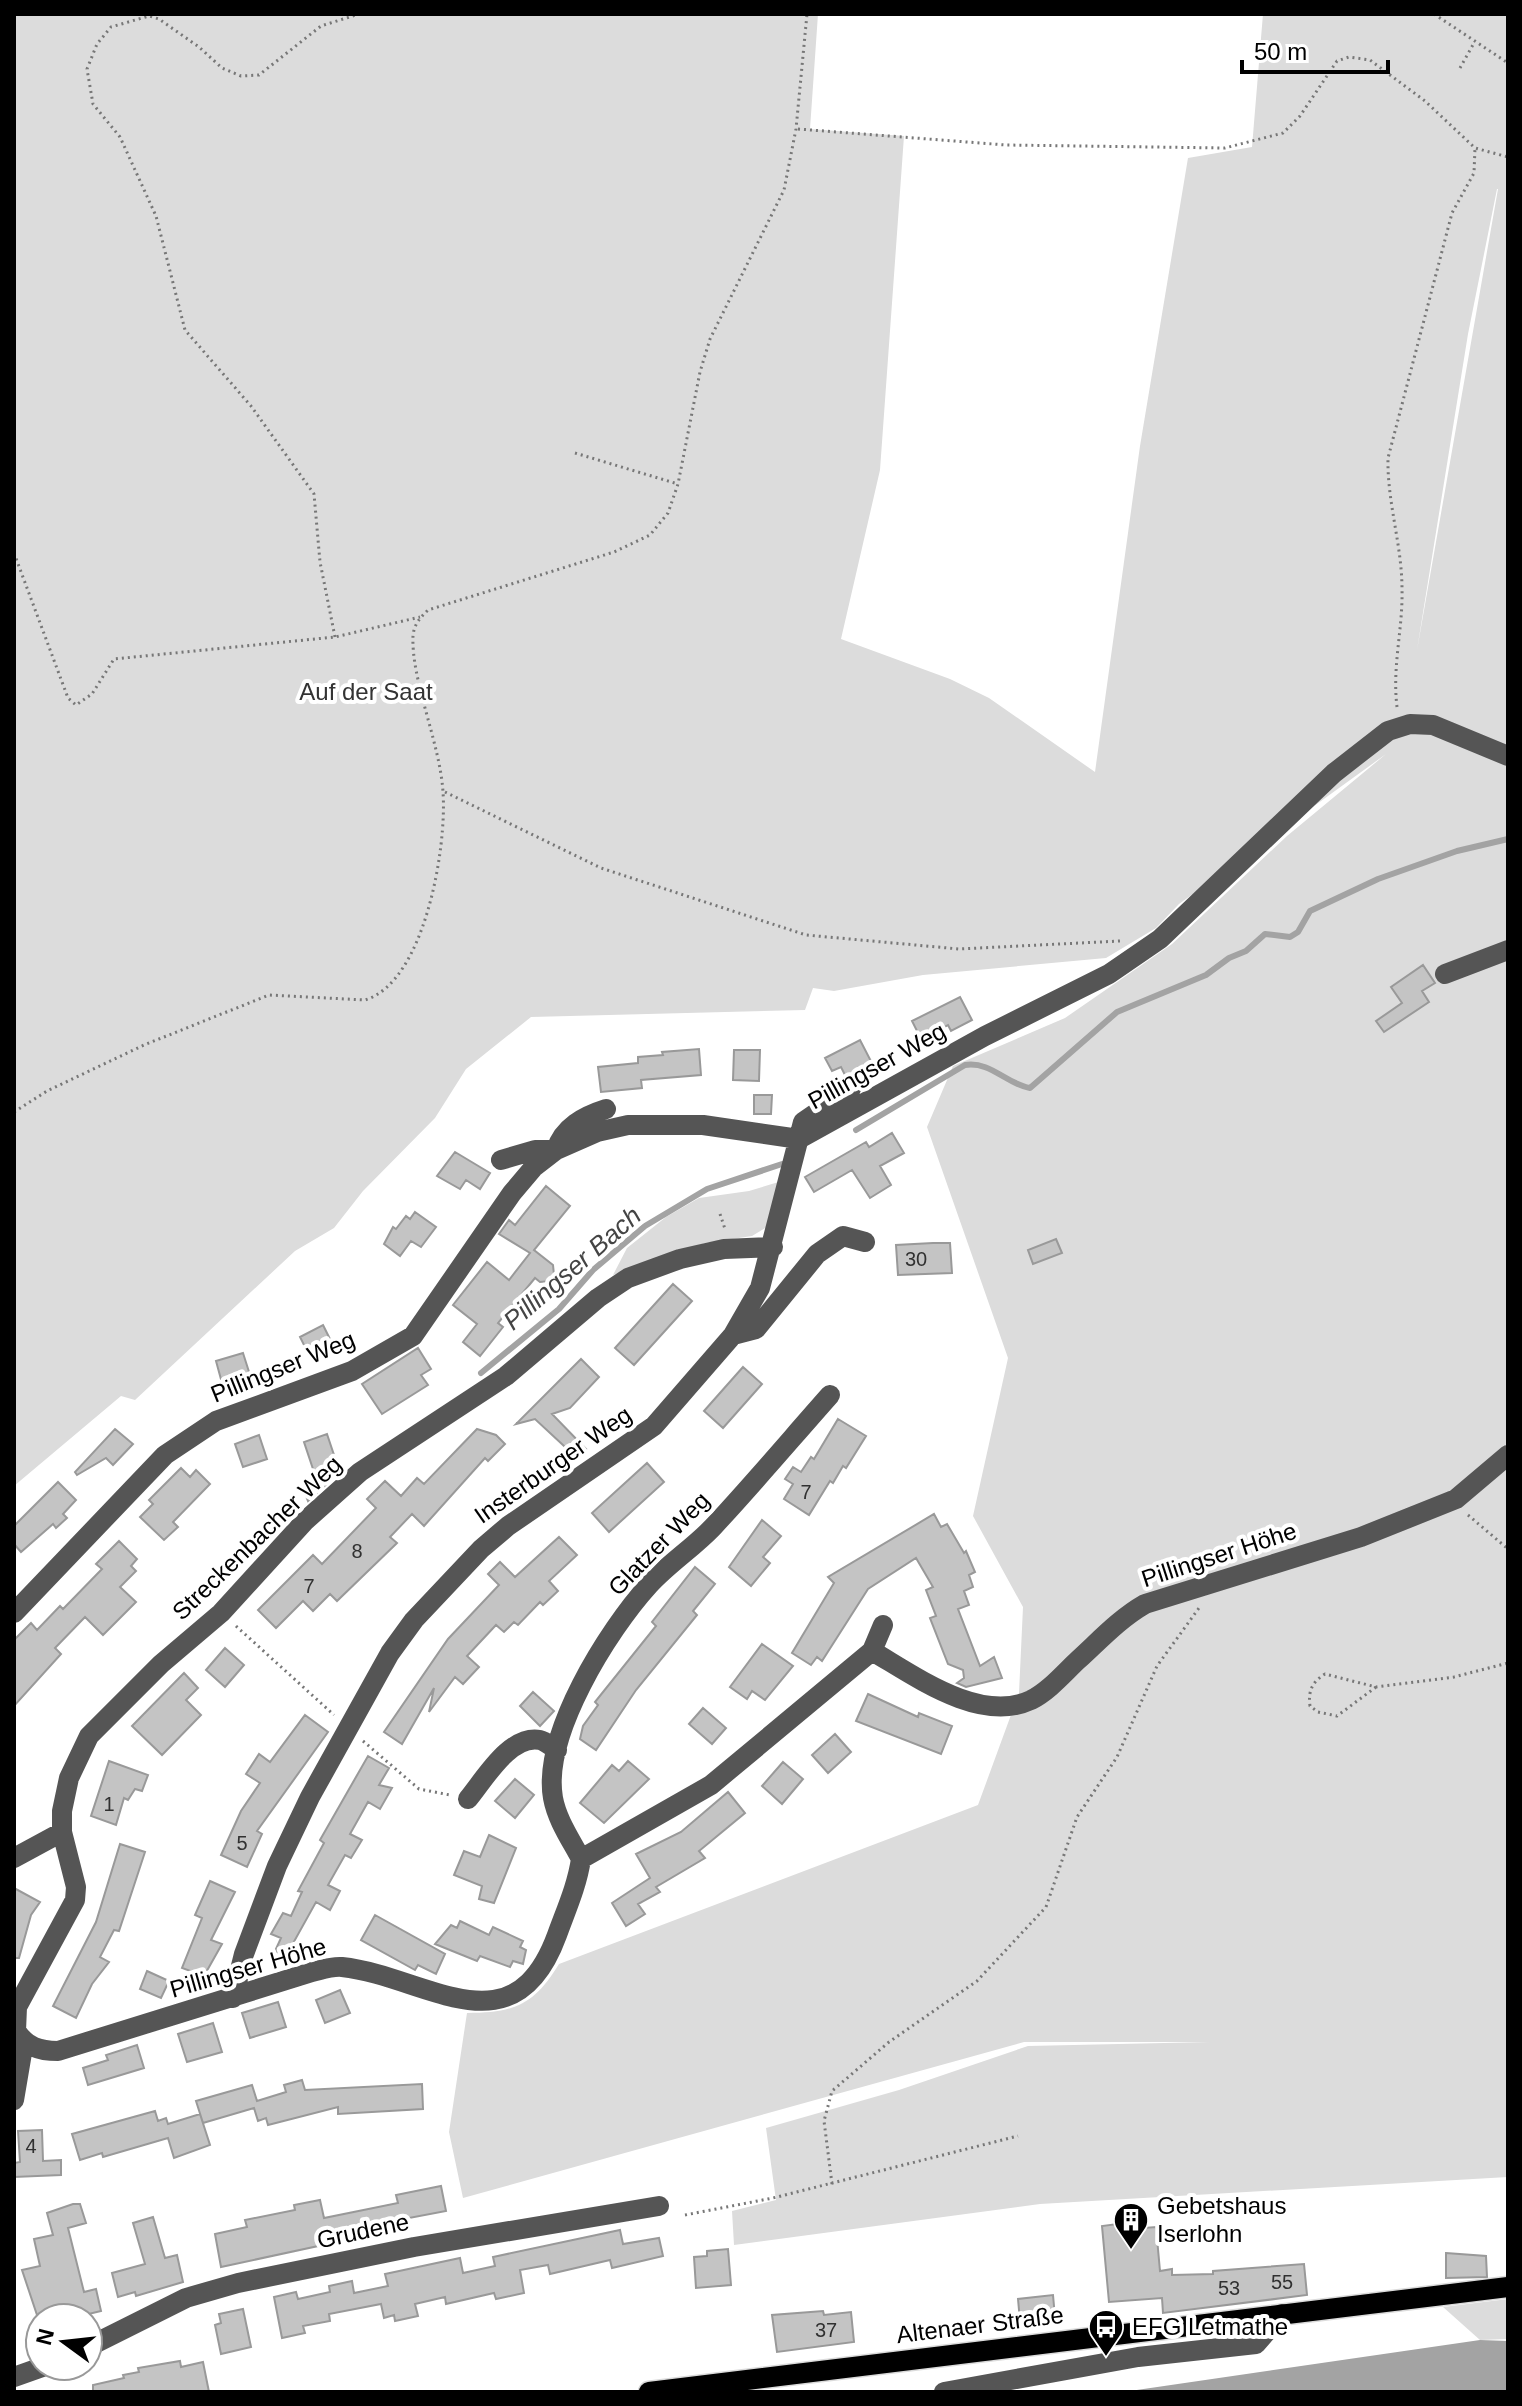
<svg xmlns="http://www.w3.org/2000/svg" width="1522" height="2406" viewBox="0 0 1522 2406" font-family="Helvetica,sans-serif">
<rect width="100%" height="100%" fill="#fff"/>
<path fill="#dcdcdc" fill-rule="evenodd" d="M14,14H818L810,129L904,136L880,470L841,639L950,679L989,698L1095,772L1140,446L1188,158L1252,147L1263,14H1508V2177L1040,2204L734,2245L732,2211L776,2200L766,2128L899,2090L1028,2046L1210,2042H1024L463,2198L449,2132L467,2013C514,2013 534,2005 559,1964L978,1805L1019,1693L1023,1607L973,1516L1008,1358L927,1127L953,1066L1065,1018L1172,944L1287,836L1386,754L1179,904L1156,928L1106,958L923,975L834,991L813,988L805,1010L531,1017L466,1069L435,1118L363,1191L334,1228L295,1251L135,1400L121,1396L14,1486ZM1497,189H1498L1417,650L1468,334Z
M785,1180L770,1225L752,1236L705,1243L613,1275L627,1248L666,1217L699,1198L749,1191Z
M1508,2299V2339L1480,2340L1443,2307Z"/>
<path fill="#a3a3a3" d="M1480,2340L1508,2341V2392H1123Z"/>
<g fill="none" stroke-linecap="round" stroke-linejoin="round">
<path stroke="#a3a3a3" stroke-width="6" d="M856,1130L965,1065C991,1061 1006,1084 1030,1088L1117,1012L1206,975L1229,958L1246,951L1265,934L1290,937L1298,932L1310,911L1378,879L1457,851L1508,839
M481,1373L559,1309L593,1270L645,1226L707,1189L782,1164"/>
</g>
<path fill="#c4c4c4" stroke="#999" stroke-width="2" d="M1423,965L1435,983L1422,991L1429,1002L1384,1032L1376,1021L1402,1003L1391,987Z
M960,997L972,1020L951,1031L948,1025L921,1039L912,1021Z
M860,1040L875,1069L858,1078L846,1077L841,1067L832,1071L825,1058Z
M699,1049L701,1075L641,1080L642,1088L601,1092L598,1067L638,1063V1057L663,1055L662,1052Z
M734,1050H760L759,1081L733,1080Z
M754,1095H772L771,1114H754Z
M892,1133L904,1153L880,1166L891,1185L870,1198L852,1170L814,1192L805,1177L866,1142L869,1147Z
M455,1152L490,1173L480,1189L466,1180L460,1189L437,1176Z
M546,1186L570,1206L534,1250L553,1265L554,1275L550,1281L540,1282L535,1278L498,1323L503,1327L480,1356L463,1342L477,1324L453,1305L487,1262L509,1280L530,1253L499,1234L509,1220L515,1225Z
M415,1212L436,1227L421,1247L411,1241L400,1256L384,1244L393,1227L396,1229L406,1216L410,1219Z
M1056,1239L1062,1253L1033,1264L1028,1250Z
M933,1243H950L952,1273L898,1275L896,1245Z
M673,1284L692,1301L634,1365L615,1348Z
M323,1325L334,1347L311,1359L300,1337Z
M418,1348L431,1369L421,1375L428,1385L382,1414L362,1384Z
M243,1353L250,1375L222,1383L216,1361Z
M581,1359L599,1377L570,1408L552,1414L586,1449L577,1458L535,1419L516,1424Z
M743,1367L762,1384L723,1428L704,1411Z
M838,1419L866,1436L846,1468L843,1466L833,1483L830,1481L809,1515L784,1499L793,1484L785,1479L793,1467L801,1472L811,1457L814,1459Z
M115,1429L133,1444L113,1465L106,1458L77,1475L75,1472Z
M477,1429L496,1435L505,1444L488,1461L485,1458L424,1526L412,1514L390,1537L397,1543L337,1601L330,1594L313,1611L303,1601L276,1628L258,1610L313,1555L322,1564L376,1508L367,1499L385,1481L401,1496L417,1478L424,1484Z
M327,1434L335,1458L330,1459L335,1472L343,1469L308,1501L303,1489L311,1485L309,1480L316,1478L304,1442Z
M259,1435L267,1459L243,1467L235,1444Z
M647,1463L664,1482L609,1532L592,1513Z
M181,1468L190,1477L196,1470L210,1484L173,1522L178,1527L164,1540L140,1517L153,1504L149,1500Z
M58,1482L76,1500L63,1514L67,1518L56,1528L53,1524L21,1552L14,1544V1526Z
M934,1514L941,1527L947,1524L964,1553L966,1551L975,1572L969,1575L973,1587L964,1591L969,1605L958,1609L980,1666L994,1657L1002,1678L966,1687L957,1683L964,1678L963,1670L948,1664L930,1618L936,1616L926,1590L933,1587L916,1558L868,1589L822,1661L817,1657L811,1665L792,1653L834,1583L828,1577Z
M762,1520L781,1536L763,1557L770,1563L751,1586L729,1567Z
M559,1537L577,1555L549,1581L558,1591L543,1605L540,1602L518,1625L514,1622L504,1632L496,1625L467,1656L479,1667L463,1684L455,1677L429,1712L434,1688L402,1744L384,1732L448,1639L499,1585L488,1574L500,1562L515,1577Z
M119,1541L137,1559L131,1566L136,1571L120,1587L136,1602L103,1635L85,1617L55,1648L61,1654L14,1706V1640L31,1623L37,1630L60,1606L63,1609L102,1569L96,1564Z
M695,1567L715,1584L693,1611L697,1615L636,1690L596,1750L580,1739L583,1726L598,1705L595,1702L656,1626L652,1622Z
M762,1644L793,1666L765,1700L752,1691L747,1699L730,1687Z
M225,1648L244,1665L225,1687L206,1670Z
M184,1673L198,1688L186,1700L201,1715L162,1755L132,1726Z
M533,1692L554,1711L540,1726L520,1706Z
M868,1694L918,1717L919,1713L952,1726L941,1754L856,1721Z
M703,1708L726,1728L712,1744L689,1724Z
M305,1715L328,1732L257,1831L262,1834L247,1867L221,1855L241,1811L260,1783L246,1774L259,1754L270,1762Z
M835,1734L851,1752L828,1773L812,1755Z
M368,1756L389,1768L379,1785L392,1788L380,1809L368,1802L350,1834L362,1840L351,1858L345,1855L328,1885L340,1891L330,1910L316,1902L286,1956L275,1951L281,1938L271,1934L283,1913L291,1916L302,1892L298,1891L324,1843L320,1840Z
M109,1761L148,1775L142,1791L135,1789L128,1800L124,1798L116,1825L91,1816Z
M628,1761L649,1779L604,1823L580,1803L612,1765L619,1771Z
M783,1762L803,1779L782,1804L762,1786Z
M515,1779L534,1795L515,1818L495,1801Z
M728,1792L745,1813L699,1851L705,1858L656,1887L660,1892L638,1904L645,1914L626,1926L612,1903L650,1878L636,1854L681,1832Z
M489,1835L516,1848L494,1903L479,1899L482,1886L454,1875L464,1851L480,1857Z
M120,1844L145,1852L119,1931L114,1930L100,1957L109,1962L92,1984L76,2018L53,2006L96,1922Z
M210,1881L235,1892L211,1940L222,1944L204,1976L182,1968L202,1918L195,1915Z
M14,1888L40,1902L31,1915L19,1958H14Z
M375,1915L445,1954L436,1974L418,1965L415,1970L361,1940Z
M460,1921L489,1935L493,1927L523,1941L520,1947L526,1950L523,1964L513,1961L510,1967L480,1956L477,1961L435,1944L451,1925L457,1928Z
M147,1971L169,1981L161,1998L140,1989Z
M340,1990L350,2013L325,2023L316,2000Z
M278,2002L286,2027L250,2038L242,2013Z
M213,2023L222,2052L187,2062L178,2034Z
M137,2045L144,2068L88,2085L83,2068L108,2060L106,2055Z
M302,2080L305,2090L422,2084L423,2109L338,2114V2107L268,2125L266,2118L258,2121L254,2108L203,2123L196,2101L252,2085L257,2101L286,2092L284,2085Z
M155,2111L158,2121L166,2118L168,2124L200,2114L210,2145L174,2158L168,2138L103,2157L102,2153L80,2160L72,2134Z
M42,2130L43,2161L61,2160V2175L14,2177V2163L20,2162L18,2131Z
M441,2186L446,2211L372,2225L374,2234L221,2267L215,2234L247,2227L245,2220L295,2210L294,2205L320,2200L324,2218L398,2203L396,2195Z
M73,2204H80L86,2223L68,2228L84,2292L96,2289L101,2311L72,2318H38L22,2270L40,2266L34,2239L53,2235L47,2213Z
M153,2217L165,2258L177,2255L183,2282L136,2296L135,2292L118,2297L112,2273L145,2264L133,2223Z
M1117,2224L1118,2230L1156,2227L1160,2271L1172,2269V2275L1213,2274V2271L1304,2264L1307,2295L1163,2313L1162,2298L1109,2302L1102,2226Z
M620,2230L623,2244L659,2238L663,2256L612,2268L610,2260L550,2274L548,2265L520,2270L524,2293L496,2299L494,2293L446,2304L445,2297L415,2304L418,2316L395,2321L394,2315L384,2318L381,2304L329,2314L330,2321L303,2326L305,2333L282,2338L274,2297L296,2292L298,2299L330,2292L329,2286L352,2281L354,2293L388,2286L385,2274L460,2258L463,2273L495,2266L493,2257Z
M728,2249L731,2285L696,2288L694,2257L707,2256V2251Z
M1446,2253L1486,2256L1487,2277L1446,2278Z
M1053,2295L1055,2317L1020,2321L1018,2299Z
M243,2309L251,2347L221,2354L215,2325L221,2323L219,2314Z
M823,2311L824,2315L851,2312L854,2342L777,2352L772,2315Z
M180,2361L181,2367L203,2362L209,2392H93V2385L124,2378L123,2375L139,2372L138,2368Z"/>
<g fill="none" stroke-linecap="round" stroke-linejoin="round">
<defs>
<path id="major" d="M649,2392L1508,2287"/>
</defs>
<use href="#major" stroke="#dbdbdb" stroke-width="23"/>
<path stroke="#777" stroke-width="3" stroke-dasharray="2 4" stroke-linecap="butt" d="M1434,14L1508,63
M1460,68L1474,43
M798,129L1006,145L1225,148L1283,133L1300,116L1337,61L1349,57L1370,60L1425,101L1475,148L1508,157
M575,453L678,484
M14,553L68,698L76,705L92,694L114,659L335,637L420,617
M335,637L320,562L314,494L251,406L185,330L156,216L120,137L93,104L87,69L97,44L111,27L149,16L159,19L199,47L222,68L241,76L259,75L321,26L359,14
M1397,707C1392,666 1403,629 1402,589C1402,545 1387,502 1388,458L1452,213L1474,173L1475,148
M445,792L601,868L806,935L959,949L1120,941
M14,1112L47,1091L144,1045L269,995L365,1000C425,982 447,847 443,792C440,743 411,680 413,636C414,624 420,618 428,610L614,552L650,535L668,513L678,484L700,372L710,339L784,190L796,129L807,14
M720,1214L725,1229
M1468,1515L1508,1549
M236,1626L334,1715
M1376,1687L1337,1716L1318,1712L1310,1706C1308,1691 1312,1682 1325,1674L1376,1687L1454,1677L1508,1663
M363,1741L419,1789L450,1795
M832,2184L824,2121L832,2091L889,2042L977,1981L1046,1907L1077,1817L1117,1757L1157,1666L1199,1608
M685,2215L773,2198L1018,2136"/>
<path stroke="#555" stroke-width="20" d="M1445,974L1508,950
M501,1160L535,1150H556C563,1127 584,1116 606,1109
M773,1247L724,1249L680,1259L628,1278L598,1298L506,1376L360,1472L305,1521L221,1613L161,1664L89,1736L69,1778L62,1811V1832L76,1887L75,1900L17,2007L16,2031C27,2047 39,2051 58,2051L312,1972C321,1970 332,1966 342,1967C426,1976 513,2055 557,1935C566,1910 577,1886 581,1859L711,1785L872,1651C915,1676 980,1724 1031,1700C1049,1691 1064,1673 1078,1660C1100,1640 1119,1619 1145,1604L1361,1537L1456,1499L1508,1455
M733,1335L756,1329L817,1254L843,1236L865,1242
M14,1613L165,1455L216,1421L352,1371L413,1336L512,1193L534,1167L556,1150L597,1132L628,1125H703L799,1139L985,1036L1109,974L1160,939L1334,773L1388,731L1410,724L1433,725L1508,756
M872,1651L883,1625
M468,1799C484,1780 510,1734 540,1740C545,1741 552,1747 557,1750
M14,1858L62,1832
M581,1859C571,1840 557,1820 553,1798C542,1735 608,1630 649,1585C668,1564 693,1548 713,1527C753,1484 791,1439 830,1395
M233,1998L244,1954L277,1866L310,1797L390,1653L414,1620L481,1549L508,1526L654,1426L733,1335L760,1288L803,1122L851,1089
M14,2100L24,2041
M88,2347L186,2298L238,2283L414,2247L659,2206
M14,2377L45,2366
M944,2392L1138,2357L1256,2344L1282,2314"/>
<use href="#major" stroke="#000" stroke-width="20"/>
</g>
<defs>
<symbol id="building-pin" viewBox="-11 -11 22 30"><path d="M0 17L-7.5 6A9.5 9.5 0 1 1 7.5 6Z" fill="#000" stroke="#fff"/><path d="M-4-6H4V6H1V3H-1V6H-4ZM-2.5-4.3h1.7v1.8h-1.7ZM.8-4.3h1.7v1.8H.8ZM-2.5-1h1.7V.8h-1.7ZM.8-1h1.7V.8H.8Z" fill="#fff"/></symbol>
<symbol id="bus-pin" viewBox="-11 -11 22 30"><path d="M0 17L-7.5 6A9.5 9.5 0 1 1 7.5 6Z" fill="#000" stroke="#fff"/><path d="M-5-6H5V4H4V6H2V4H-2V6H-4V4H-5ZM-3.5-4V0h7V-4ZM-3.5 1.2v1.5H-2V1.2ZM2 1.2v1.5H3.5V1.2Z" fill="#fff"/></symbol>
</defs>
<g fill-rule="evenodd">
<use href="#building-pin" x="1111" y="2200" width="40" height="54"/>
<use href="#bus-pin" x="1086" y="2307" width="40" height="54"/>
</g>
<g text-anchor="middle" stroke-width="8" stroke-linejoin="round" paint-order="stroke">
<g font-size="20" fill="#313131">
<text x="916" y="1266">30</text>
<text x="806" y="1499">7</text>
<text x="357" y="1558">8</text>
<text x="309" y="1593">7</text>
<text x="109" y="1811">1</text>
<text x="242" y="1850">5</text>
<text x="31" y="2153">4</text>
<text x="1282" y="2289">55</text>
<text x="1229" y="2295">53</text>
<text x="826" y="2337">37</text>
</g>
<g font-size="24" fill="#333" stroke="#fff">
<text x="366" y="700">Auf der Saat</text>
</g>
<g font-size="24" fill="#000" stroke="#fff">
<text transform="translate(877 1066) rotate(-29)" y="8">Pillingser Weg</text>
<text transform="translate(283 1367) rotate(-22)" y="8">Pillingser Weg</text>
<text transform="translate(553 1465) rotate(-35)" y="8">Insterburger Weg</text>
<text transform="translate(257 1538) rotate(-44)" y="8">Streckenbacher Weg</text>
<text transform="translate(659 1544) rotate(-46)" y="8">Glatzer Weg</text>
<text transform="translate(1219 1555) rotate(-18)" y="8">Pillingser Höhe</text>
<text transform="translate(248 1968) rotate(-16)" y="8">Pillingser Höhe</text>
<text transform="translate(363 2231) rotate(-12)" y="8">Grudene</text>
<text transform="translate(980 2325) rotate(-7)" y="8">Altenaer Straße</text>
</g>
<g font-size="24" fill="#000" stroke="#fff" text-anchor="start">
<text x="1157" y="2214">Gebetshaus<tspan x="1157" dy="28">Iserlohn</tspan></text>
<text x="1132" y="2335">EFG Letmathe</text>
</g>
<g font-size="26" font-style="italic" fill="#444" stroke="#fff">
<text transform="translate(572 1268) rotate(-41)" y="9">Pillingser Bach</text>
</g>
</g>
<rect width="1522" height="2406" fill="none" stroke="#000000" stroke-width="32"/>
<g transform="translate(64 2342) rotate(285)"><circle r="38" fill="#ffffff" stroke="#999999" stroke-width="2"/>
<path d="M0-6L14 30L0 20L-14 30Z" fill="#000000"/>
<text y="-12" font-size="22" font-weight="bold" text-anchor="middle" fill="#000000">N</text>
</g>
<path d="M1242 60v12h146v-12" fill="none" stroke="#000000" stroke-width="4"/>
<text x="1254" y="60" font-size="24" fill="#000000" stroke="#ffffff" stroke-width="6" paint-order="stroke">50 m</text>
</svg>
